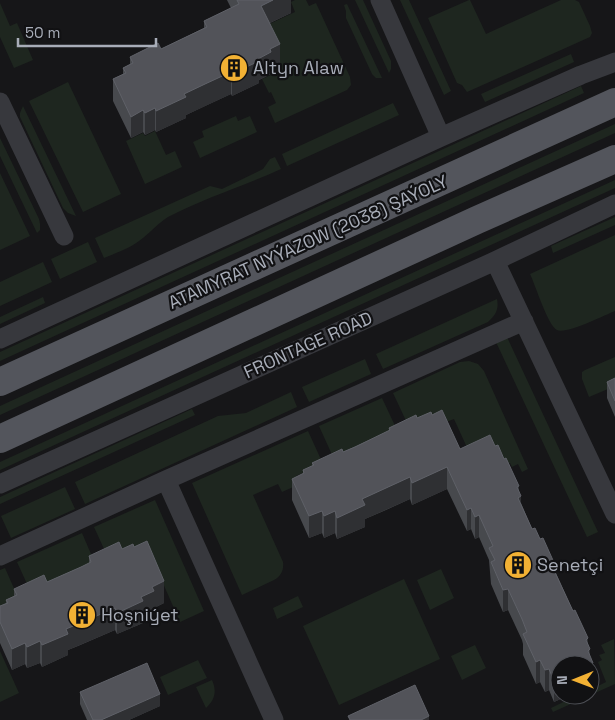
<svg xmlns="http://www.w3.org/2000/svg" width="615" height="720" viewBox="0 0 615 720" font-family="'Space Grotesk',sans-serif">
<rect width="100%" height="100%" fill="#161618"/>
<path fill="#1e261f" d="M295,0H306L309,6L316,3L350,77L351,85L347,90L275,123L268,107L276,103L271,92L269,93L262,79L273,74L271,71L281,67L263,27L295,12L291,2Z
M355,0H363L391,61V69L389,73Z
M400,0H409L451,91L444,95Z
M469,0H470L486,34L561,0H575L579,2L590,26L592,33L590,37L467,92L462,85L457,83L428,18Z
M0,3L10,26L17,23L33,60L14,68L0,37Z
M347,4L382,78H376L372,74L346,18V11L344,5Z
M571,54L574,62L485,102L481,94Z
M68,82L121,194L83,212L29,101Z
M581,86L584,93L0,361V352Z
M393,103L399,115L287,166L282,154Z
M23,106L76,216L68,213L63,208L20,117V113Z
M236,116L238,121L250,116L257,132L200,158L193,142L204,137L202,131Z
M615,124V133L0,415V406Z
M155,131L166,155L175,151L182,167L145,184L126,141L143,133L145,136Z
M0,138L39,219L40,224V230L37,233L0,156Z
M275,157L281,169C244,186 204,198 168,217C157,224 149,234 139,241C128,249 116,253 104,258L95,238L210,186L222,189L263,169L270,159Z
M0,173L30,236L0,250Z
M615,180V188L0,470V462Z
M615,217V225L553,253L551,246Z
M615,235V311C605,315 565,335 557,330C548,326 535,284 530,274Z
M88,242L97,262L60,279L51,259Z
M43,262L52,282L0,306V282Z
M43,297L45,303L0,324V317Z
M497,299C499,309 496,315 488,322L383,369L376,354Z
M507,337L598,532L587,537L496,342Z
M615,357V386L589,397L582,379V372L585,370Z
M365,359L371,374L309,402L302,387Z
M469,361L478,364L484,371L528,469L522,472L518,464L512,467L510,463L506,464L497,445L481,452L470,454L454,419L443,423L408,425L393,393L460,362Z
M291,392L297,407L85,504L75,482L218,416L246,413Z
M382,398L397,430L334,459L319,426Z
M192,409L195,415L0,504V497Z
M308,431L323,464L296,476L300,484L282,492L278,484L253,495L283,562C284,570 281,576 274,580L242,595L192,483Z
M65,487L75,509L11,538L1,516Z
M155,500L204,611L180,622L151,556L110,562L94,527Z
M82,533L97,568L33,597L17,562Z
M5,568L20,602L0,624V570Z
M441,569L454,598L430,610L417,580Z
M404,579L440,659L339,705L303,626Z
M298,596L303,607L277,619L273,608Z
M614,639L615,684L553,712L551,708L578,695H590V690L606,682L598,662L602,660L599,655L605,653L601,645Z
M475,645L486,668L462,680L451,656Z
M0,651L19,693L0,702Z
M198,660L207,678L168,695L160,677Z
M212,680C217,691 215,700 206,708L196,687Z"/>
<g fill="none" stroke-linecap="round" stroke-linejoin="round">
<path stroke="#37383d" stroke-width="19" d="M380,0L441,137
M0,102L64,236
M495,261L615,514
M0,339L441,137L581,75L615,62
M166,480L274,720
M0,484L495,261L615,204
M0,556L166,480L524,321"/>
<path stroke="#53555c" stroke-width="28" d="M0,382L615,102
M0,439L477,220L615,159"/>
</g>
<path fill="#47494d" d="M227,0H291V13L270,23L280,66L271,70V74L259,80V83L232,96L231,94L205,106L186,115V118L156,132L155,130L145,135L143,132L131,138L113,101V79L123,74V68L130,64V57L161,49L204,28V21L231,8Z
M615,378V417L607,398V382Z
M432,415L460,449L495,446L519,492L521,503L532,529L556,573L588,645L593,684L554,702L549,690L545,692L540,682L536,684L523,655V644L522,640L508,610L503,612L491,584L489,560L479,537L475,539L471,529L467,531L447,489L412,505L410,499L386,510L365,519V527L337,539L335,533L324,538L322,533L309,538L292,500V479L303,474V470L312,466V463L343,452L389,431V428L417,418Z
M122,549L164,603L154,608V613L143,617V623L117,634L115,630L78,646L68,650V655L42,667L40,663L27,668L25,664L12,670L0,643V606L6,603V600L14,596V589L47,582L81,567L89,564V556Z
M80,692L160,706L129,720H87L80,704Z"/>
<path fill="#2f3033" d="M273,0H291V13L261,27V6Z
M280,44V66L271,70V74L259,80V83L232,96V74L258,59L270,49Z
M231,72V94L186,115V118L156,132V111L184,94Z
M155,108V130L145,135V113Z
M143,110V132L131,138V117Z
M447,467V489L412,505V483Z
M410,477V499L365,519V527L337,539V518L362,499Z
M519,486V497L521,496V518L517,487Z
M471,508V529L467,531V510Z
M322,511V533L309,538V516Z
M335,511V533L324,538V516Z
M479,515V537L475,539V517Z
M164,581V603L154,608V613L143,617V623L117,634V613L141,597L152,587Z
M508,589V610L503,612V590Z
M115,608V630L68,650V655L42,667V645L66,629Z
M588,638V650L590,649V664L593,663V684L590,686V665H588L586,640Z
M40,641V663L27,668V647Z
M25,643V664L12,670V649Z
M540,660V682L536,684V662Z
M549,669V690L545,692V670Z
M560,678V695H570L554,702V681Z
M160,694V706L129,720H101Z
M429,716V720H421Z"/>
<path fill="#525359" stroke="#5f6168" d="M237,0H273L261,6L280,44L270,49L271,52L258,59L259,61L232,74L231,72L205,84L184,94L186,97L156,111L155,108L145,113L143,110L131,117L113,79L126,73L123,68L133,63L130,57L158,43L161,49L207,27L204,21L239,4Z
M615,378V401L607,382Z
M442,410L460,449L490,435L495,446L498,445L504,459L506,458L519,486L517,487L521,496L518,498L532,529L535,528L540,539L543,538L556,567L553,568L573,611L575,610L588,638L586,640L590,649L588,651L593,663L588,665H560V678L554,681L549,669L545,670L540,660L536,662L523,634L527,632L522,619L508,589L503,590L491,562L495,560L489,548L493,546L479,515L475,517L471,508L467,510L447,467L412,483L410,477L362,499L365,505L337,518L335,511L324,516L322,511L309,516L292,479L304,473L303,470L314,465L312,463L342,449L343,452L355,447L390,430L389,428L416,415L417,418L431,412L432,415Z
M147,541L164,581L152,587L154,591L141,597L143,601L117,613L115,608L78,624L66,629L68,634L42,645L40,641L27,647L25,643L12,649L0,622V606L8,603L6,600L17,595L14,589L44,575L47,582L81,567L91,562L89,556L119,542L122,549L133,544L134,547Z
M147,663L160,694L101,720H93L80,692Z
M415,685L429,716L421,720H350L348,716Z"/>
<defs>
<symbol id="building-disc" viewBox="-11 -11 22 22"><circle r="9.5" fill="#f2b134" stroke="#111113"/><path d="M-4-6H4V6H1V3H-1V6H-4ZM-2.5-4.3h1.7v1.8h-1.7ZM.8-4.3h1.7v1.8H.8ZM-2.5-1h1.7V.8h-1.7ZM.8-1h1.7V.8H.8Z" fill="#111"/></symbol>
</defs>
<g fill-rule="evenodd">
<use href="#building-disc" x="218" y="52" width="32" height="32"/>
<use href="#building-disc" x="502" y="549" width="32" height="32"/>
<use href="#building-disc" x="66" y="599" width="32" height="32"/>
</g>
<g text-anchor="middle" stroke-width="4.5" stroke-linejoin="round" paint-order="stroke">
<g font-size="18" fill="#a8adb8" stroke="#111113" text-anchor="start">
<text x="253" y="74">Altyn Alaw</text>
<text x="537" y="571">Senetçi</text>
<text x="101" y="621">Hoşniýet</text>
</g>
<g font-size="18" fill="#a8adb8" stroke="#111113">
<text transform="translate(308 242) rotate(-24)" y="6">ATAMYRAT NYÝAZOW (2038) ŞAÝOLY</text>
<text transform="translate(308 345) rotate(-24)" y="6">FRONTAGE ROAD</text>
</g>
</g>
<g transform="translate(575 680) rotate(269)"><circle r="24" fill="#111113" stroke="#4d4f55"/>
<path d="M0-4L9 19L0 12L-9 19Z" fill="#f2b134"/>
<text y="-8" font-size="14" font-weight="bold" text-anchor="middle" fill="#a8adb8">N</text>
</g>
<path d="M18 38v8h138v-8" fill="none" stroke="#a8adb8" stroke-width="2.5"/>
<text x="25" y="38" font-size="15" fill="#a8adb8" stroke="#111113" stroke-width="4" paint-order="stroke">50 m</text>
</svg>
